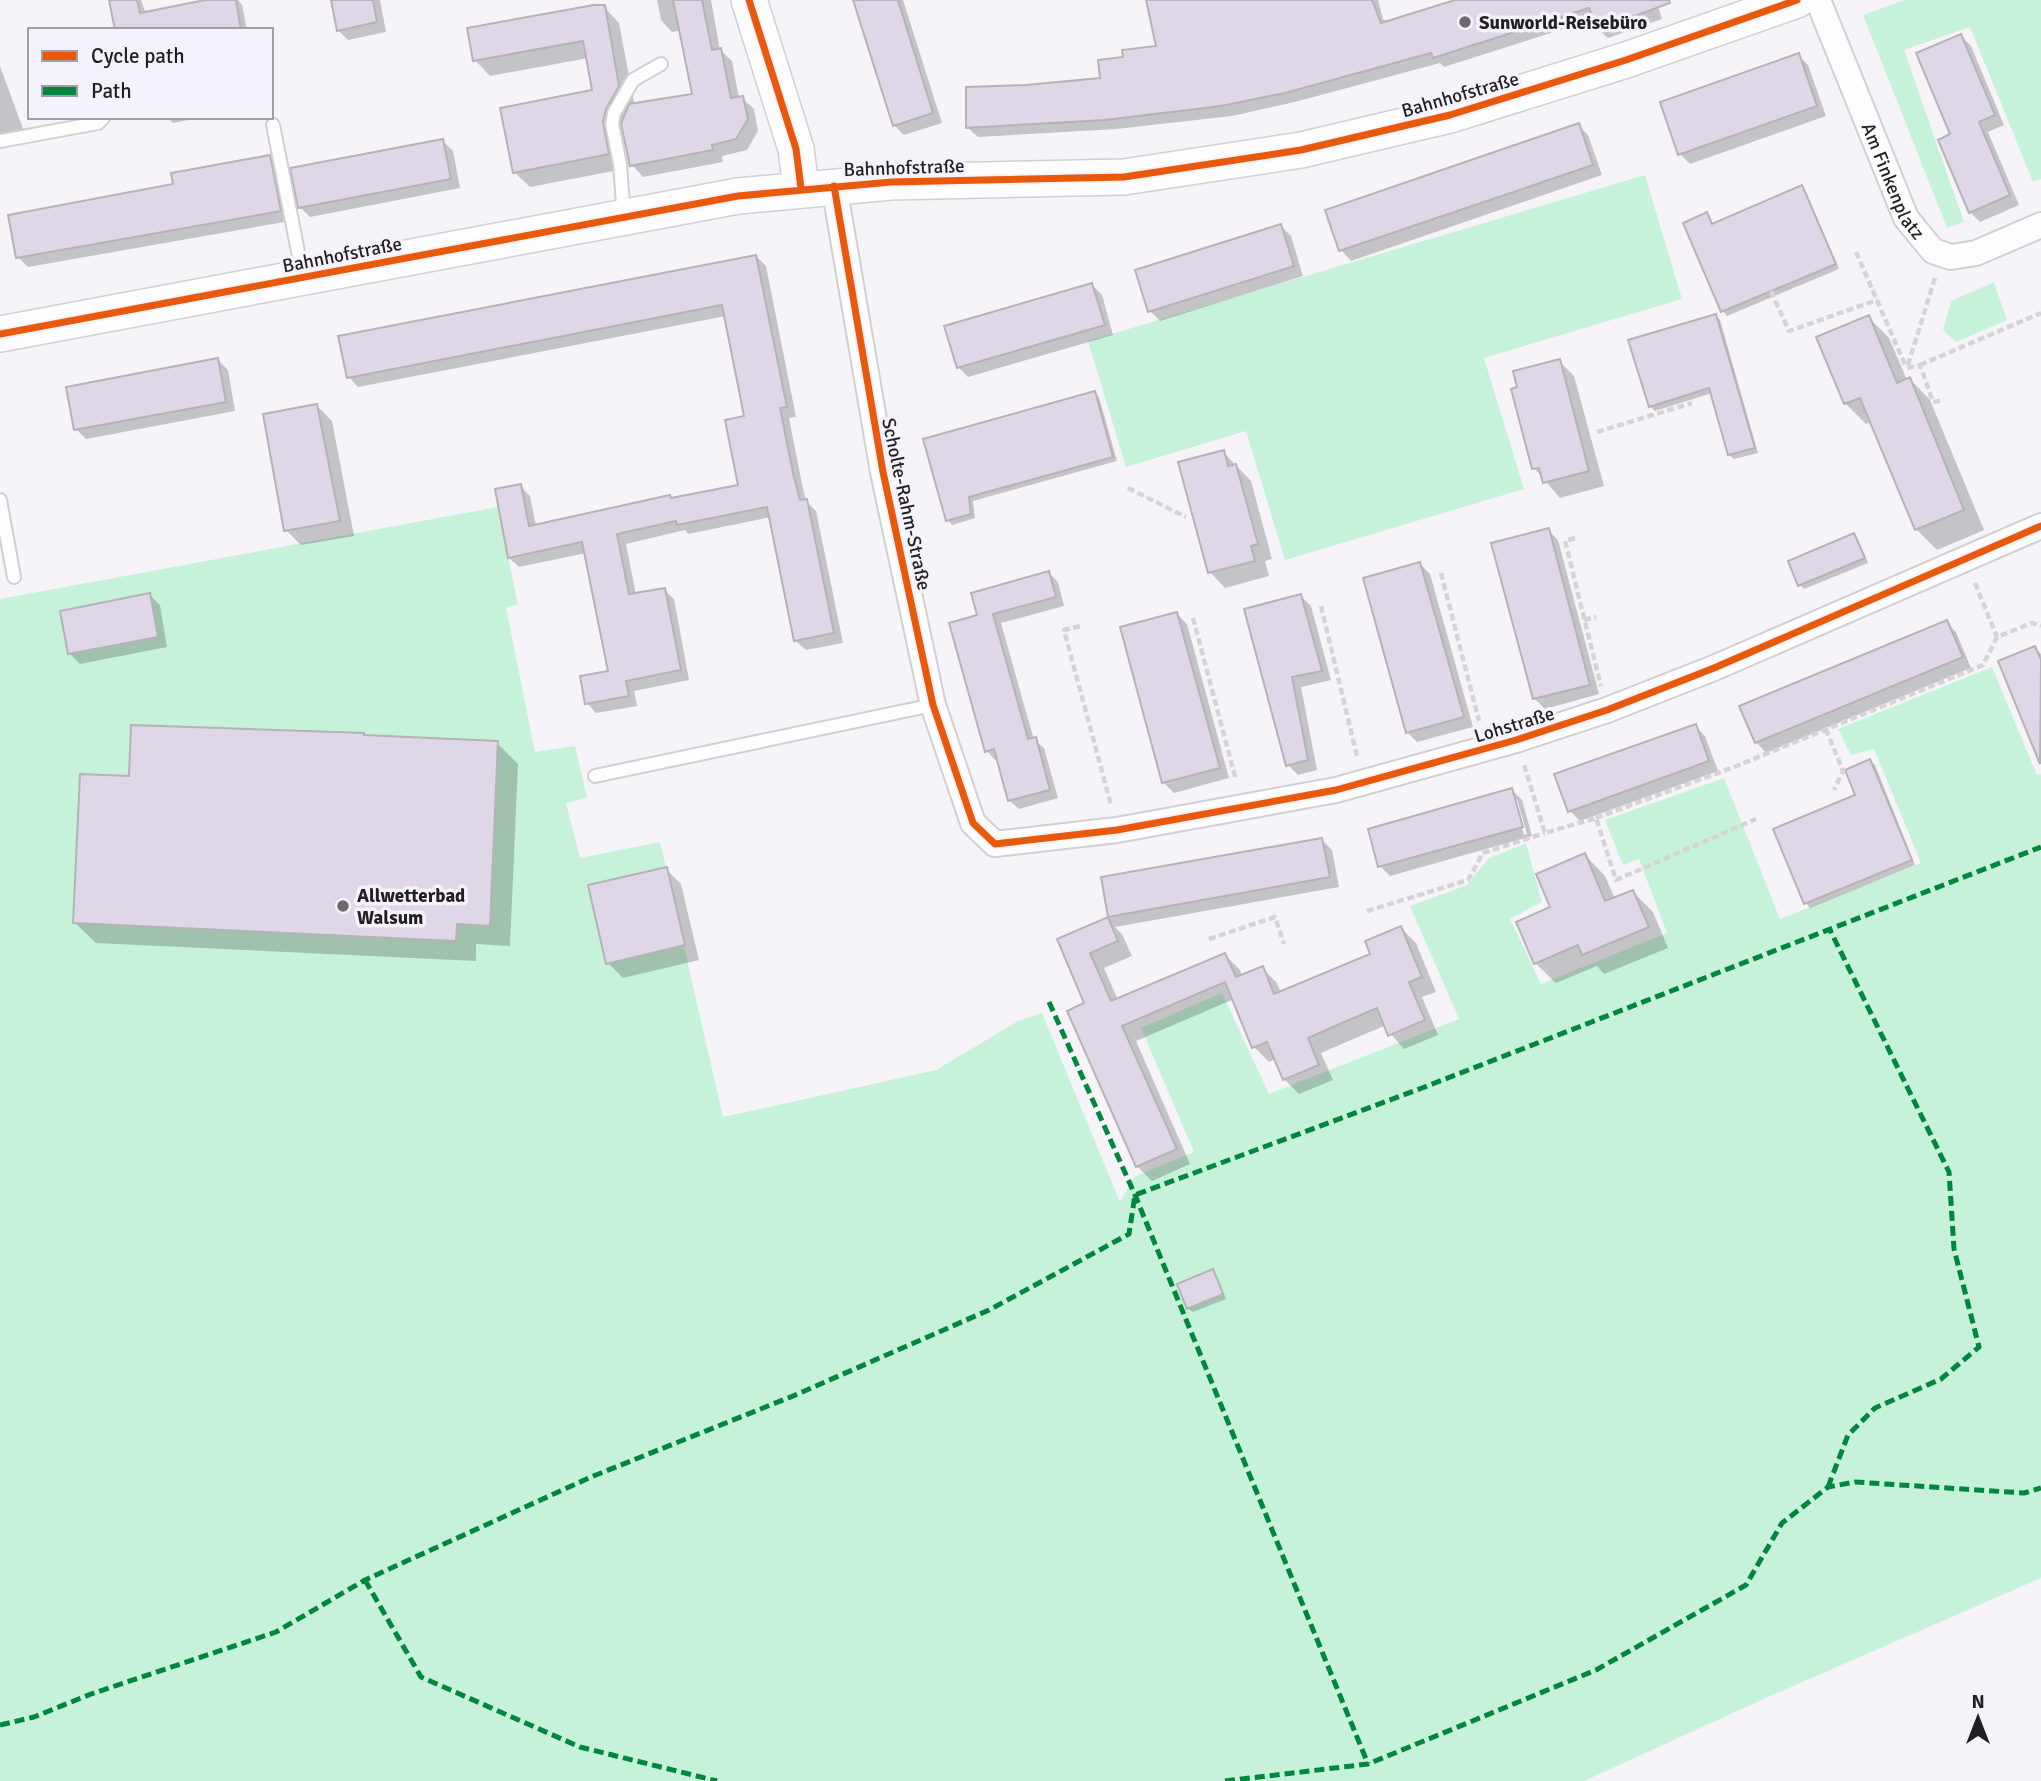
<svg xmlns="http://www.w3.org/2000/svg" width="2041" height="1781" viewBox="0 0 2041 1781" font-family="Signika,sans-serif">
<rect width="100%" height="100%" fill="#f6f4f9"/>
<path fill="#c7f2da" d="M1905,0H2041V179L2033,182L1970,27L1904,50L1964,222L1947,228L1863,15Z
M1645,175L1682,299L1484,358L1524,489L1285,560L1246,431L1126,467L1088,341Z
M1994,282L2007,320L1956,342L1943,330L1951,301Z
M498,507L518,605L506,607L535,752L575,746L587,798L566,803L580,858L660,842L723,1117L936,1070L1018,1021L1042,1013L1120,1202L1134,1177L1194,1152L1141,1028L1222,993L1269,1094L1459,1019L1410,906L1467,885L1488,859L1526,843L1542,902L1510,919L1541,984L1667,933L1639,859L1623,865L1605,820L1724,778L1780,919L1921,863L1874,749L1851,755L1838,729L1992,667L2037,775L2041,774V1578L1768,1697L1584,1781H0V599Z"/>
<path fill="#0003" fill-rule="evenodd" d="M111,0H141L146,14L214,0H238L242,5L247,30H117Z
M333,0H380L386,32L348,40L338,30Z
M657,0H711L720,50L732,61L739,98H742L754,109L758,131L747,150L722,156L723,162L643,177L632,165L622,121L618,139L624,169L530,187L514,172L594,92L588,58L490,76L475,60L604,7L619,23L634,102L632,106L694,96L681,30L672,32L661,20Z
M855,0H903L942,123L904,135L894,125Z
M1168,0H1378L1383,19L1388,23L1461,0H1656L1662,19L1608,38L1598,29L1595,19L1444,67L1440,63L1295,102L1232,116L1116,129L978,137L968,128L1026,87L1102,80L1125,59L1158,47Z
M1961,36L1971,46L2004,125L1988,132L2019,205L1980,222L1970,212L1952,135Z
M1798,55L1808,65L1826,116L1690,164L1680,154Z
M0,66L23,129L0,137Z
M167,117H203L173,123Z
M1578,125L1588,135L1602,175L1351,261L1341,250L1328,211Z
M443,141L453,151L460,188L310,217L300,207Z
M269,157L280,167L290,221L28,267L18,257L175,186Z
M1802,187L1806,192L1839,269L1727,316L1723,311L1685,224L1707,215L1714,225Z
M1281,226L1291,236L1303,276L1160,321L1150,311Z
M756,256L766,266L796,417L789,418L802,484L806,501L816,511L843,643L806,650L796,641L771,517L688,534L685,530L626,544L636,595L664,590L674,599L689,680L634,691L637,706L596,713L587,703L610,672L586,553L519,567L509,558L520,486L530,496L536,526L670,497L673,500L741,486L746,417L726,316L358,387L349,377Z
M1092,285L1102,295L1113,335L968,377L958,367Z
M1716,316L1720,320L1758,453L1734,459L1729,455L1712,393L1655,411L1650,406Z
M1868,317L1889,338L1907,380L1910,379L1930,400L1984,530L1937,550L1916,529L1872,421L1866,424L1845,403Z
M218,360L228,370L235,411L86,439L76,429Z
M1559,361L1574,376L1604,486L1560,498L1534,468Z
M1094,393L1099,397L1117,461L973,501L975,518L952,525L948,520L925,440Z
M317,406L332,421L354,536L301,545L286,530Z
M1223,452L1251,481L1272,559L1265,561L1269,576L1225,588L1210,572Z
M1548,530L1558,540L1599,694L1545,709L1534,698Z
M1854,535L1858,539L1868,563L1804,589L1800,585Z
M1420,564L1430,574L1473,727L1417,742L1407,732Z
M1049,573L1058,582L1064,606L1001,623L1034,740L1044,748L1058,798L1019,809L1010,801L998,759L995,760L987,751L979,616Z
M150,595L160,605L167,647L80,664L69,653Z
M1301,596L1311,606L1331,680L1301,687L1317,770L1298,775L1288,765L1246,610Z
M1177,614L1187,624L1229,778L1174,793L1164,783L1122,628Z
M1946,622L1956,632L1971,668L1766,753L1756,742Z
M2035,648L2041,654V740L2027,726Z
M1695,726L1705,736L1718,771L1580,821L1570,811Z
M366,737L497,743L518,764L510,946L476,944V961L96,943L75,923Z
M1870,761L1875,765L1915,865L1810,908L1806,903L1775,830L1857,796Z
M1512,790L1522,800L1532,836L1390,876L1380,866ZM1514,799H1517L1527,834L1524,835Z
M1322,840L1332,850L1339,887L1115,927L1122,934L1132,956L1104,968L1118,1000L1225,955L1240,970L1242,976L1262,968L1277,983L1281,993L1372,955L1401,928L1416,943L1436,992L1422,997L1438,1035L1404,1049L1384,1026L1358,1037L1321,1053L1333,1080L1299,1094L1284,1079L1276,1059L1269,1062L1254,1047L1234,999L1136,1041L1190,1164L1152,1181L1137,1166L1087,1004L1059,940L1107,919L1110,922L1103,879Z
M1585,855L1605,876L1615,899L1633,892L1653,912L1668,948L1604,974L1597,966L1556,983L1535,963L1552,908Z
M666,869L681,884L699,960L623,978L608,963Z
M1213,1271L1217,1276L1226,1299L1193,1312L1188,1308Z"/>
<path fill="#dfd7e8" stroke="#b4b3b6" stroke-width="2" d="M109,0H137L140,13L205,0H236L241,30H115Z
M331,0H373L377,22L337,31Z
M673,0H702L712,50L721,48L731,98L743,96L748,119L736,139L712,145L713,150L630,166L621,124L629,104L692,94Z
M853,0H898L933,113L893,126Z
M1146,0H1372L1381,23L1455,0H1669L1670,3L1597,30L1589,8L1433,58L1431,53L1285,93L1221,106L1105,120L966,128V87L1026,85L1100,78L1098,60L1123,57L1122,50L1156,46Z
M594,5H605L619,86L606,109L603,122L609,154L513,173L500,108L592,90L583,41L473,61L467,28Z
M1961,34L1995,115L1979,122L2010,195L1969,213L1938,140L1950,134L1916,53Z
M1799,53L1817,106L1678,155L1660,102Z
M1579,123L1593,165L1339,251L1325,210Z
M443,139L451,179L298,208L290,168Z
M270,155L281,211L16,258L8,215L173,184L171,173Z
M1802,185L1836,264L1721,312L1683,223L1707,212L1712,224Z
M1281,224L1294,266L1148,312L1135,270Z
M756,255L787,407L780,408L793,473L800,500L807,499L834,633L794,641L767,507L677,525L676,521L617,534L629,594L665,588L681,670L626,681L629,696L585,704L580,676L608,671L582,542L508,558L495,489L521,484L529,526L670,495L671,498L738,485L725,420L744,416L722,305L347,378L338,336Z
M1092,283L1105,325L957,368L944,326Z
M1716,314L1755,448L1728,455L1709,388L1649,407L1628,340Z
M1869,315L1897,383L1910,377L1964,510L1915,530L1860,398L1844,404L1816,337Z
M218,358L226,402L74,430L66,387Z
M1560,359L1589,471L1543,483L1539,468L1532,469L1511,389L1517,387L1513,371Z
M1095,391L1113,457L969,497L971,514L946,521L923,439Z
M317,404L340,521L284,531L263,414Z
M1224,450L1228,466L1236,464L1258,544L1251,546L1255,561L1208,573L1178,462Z
M1549,528L1590,685L1533,699L1491,543Z
M1854,533L1865,558L1798,586L1788,561Z
M1420,562L1464,717L1406,733L1363,578Z
M1049,571L1056,597L993,614L1028,739L1036,737L1050,790L1008,801L994,749L985,752L949,623L977,615L971,593Z
M150,593L158,637L68,654L60,611Z
M1301,594L1322,671L1292,677L1308,760L1286,766L1244,609Z
M1177,612L1220,768L1162,783L1120,627Z
M1947,620L1963,657L1755,743L1739,706Z
M2035,646L2041,660L2040,764L1998,661Z
M1696,724L1709,761L1568,812L1554,774Z
M131,725L364,733V735L498,741L490,926L457,924L456,941L73,923L80,774L129,776Z
M1870,759L1912,860L1804,904L1773,829L1855,795L1845,770Z
M1512,788L1523,827L1378,867L1368,829Z
M1322,838L1330,877L1108,917L1101,877Z
M1585,853L1605,901L1633,890L1649,927L1582,955L1578,945L1534,964L1516,922L1550,907L1536,874Z
M667,867L685,945L606,964L588,885Z
M1108,917L1118,941L1090,953L1111,1001L1225,953L1236,977L1263,966L1274,994L1370,954L1365,941L1401,926L1422,977L1409,982L1425,1020L1388,1036L1377,1008L1342,1023L1308,1038L1319,1065L1283,1080L1267,1042L1252,1048L1225,982L1122,1026L1177,1149L1136,1167L1067,1011L1084,1003L1057,939Z
M1213,1269L1223,1294L1187,1309L1177,1284Z"/>
<g fill="none" stroke-linecap="round" stroke-linejoin="round">
<defs>
<path id="lane" d="M273,125L303,277
M0,141L98,123L104,117
M624,217L620,164L612,124L614,113L633,80L661,64
M0,500L14,577
M595,776L933,705"/>
<g id="street">
<path id="s1" d="M1818,0L1906,218L1933,251L1951,257L1976,253L2041,225"/>
<path d="M834,186L883,472L933,705L973,823L995,844L1117,830L1336,790L1516,740L1607,710L1714,668L2041,526"/>
</g>
<path id="secondary" d="M749,0L796,149L801,188
M0,334L738,196L891,182L1124,177L1301,150L1450,115L1626,60L1797,0"/>
</defs>
<use href="#lane" stroke="#d0cfd2" stroke-width="16"/>
<use href="#street" stroke="#d0cfd2" stroke-width="28"/>
<use href="#secondary" stroke="#d0cfd2" stroke-width="38"/>
<path stroke="#d5d4d5" stroke-width="4.5" stroke-dasharray="7 3.5" stroke-linecap="butt" d="M1856,252L1906,367
M1935,278L1907,368L1920,365L1933,402L1944,400
M1771,291L1789,331L1877,300
M1920,365L2041,313
M1597,432L1692,403
M1128,488L1186,517
M1575,538L1565,541L1601,686
M1441,573L1479,721
M1975,583L1997,637
M1321,606L1357,756
M1193,618L1236,780
M1584,620L1596,617
M1080,626L1064,630L1111,805
M1826,729L1843,771L1834,790
M1524,765L1545,833L1596,818L1616,880L1756,819
M1596,818L1734,767L1983,665L1997,637L2032,623L2041,626
M1367,911L1468,880L1483,853L1545,833
M1209,939L1275,917L1284,944"/>
<use href="#lane" stroke="#fefdfe" stroke-width="12"/>
<use href="#street" stroke="#fefdfe" stroke-width="24"/>
<use href="#secondary" stroke="#fefdfe" stroke-width="35"/>
<path stroke="#00873e" stroke-width="5" stroke-dasharray="10 5" stroke-linecap="butt" d="M1049,1002L1135,1195L1368,1764
M1828,1487L1848,1435L1875,1408L1941,1379L1979,1347L1954,1249L1949,1172L1830,930
M365,1580L421,1677L580,1747L717,1781
M0,1725L34,1717L91,1694L276,1632L365,1580L591,1477L793,1396L989,1310L1129,1234L1135,1195L1422,1088L2041,847
M1225,1781L1368,1764L1596,1670L1746,1585L1782,1523L1828,1487L1855,1482L2024,1493L2041,1488"/>
<defs>
<path id="cycleway" d="M749,0L796,149L801,188
M834,186L883,472L933,705L973,823L995,844L1117,830L1336,790L1516,740L1607,710L1714,668L2041,526
M0,334L738,196L891,182L1124,177L1301,150L1450,115L1626,60L1797,0"/>
</defs>
<use href="#cycleway" stroke="#f6f2fb" stroke-width="11"/>
<use href="#cycleway" stroke="#e8590c" stroke-width="7"/>
</g>
<g fill="#6c6a6e" stroke="#f6f2fb" stroke-width="2.5">
<circle cx="1465" cy="22" r="7"/>
<circle cx="343" cy="906" r="7"/>
</g>
<g text-anchor="middle" stroke-width="7" stroke-linejoin="round" paint-order="stroke">
<g font-size="19" font-weight="bold" fill="#211f23" stroke="#f6f2fb" text-anchor="start">
<text x="1479" y="29">Sunworld-Reisebüro</text>
<text x="357" y="902">Allwetterbad<tspan x="357" dy="22">Walsum</tspan></text>
</g>
<g font-size="19" fill="#211f23" stroke="#f6f2fb">
<text transform="translate(1460 94) rotate(-16)" y="7">Bahnhofstraße</text>
<text transform="translate(904 167) rotate(-2)" y="7">Bahnhofstraße</text>
<text dy="7" stroke="none"><textPath href="#s1" startOffset="196">Am Finkenplatz</textPath></text>
<text transform="translate(342 254) rotate(-11)" y="7">Bahnhofstraße</text>
<text transform="translate(907 504) rotate(78)" y="7">Scholte-Rahm-Straße</text>
<text transform="translate(1514 724) rotate(-17)" y="7">Lohstraße</text>
</g>
</g>
<rect x="28" y="28" width="245" height="91" fill="#f6f2fb" stroke="#a19ea5" stroke-width="2"/>
<rect x="42" y="51" width="35" height="10" fill="#e8590c" stroke="#a19ea5" stroke-width="2"/>
<text x="91" y="63" font-size="21" fill="#211f23">Cycle path</text>
<rect x="42" y="86" width="35" height="10" fill="#00873e" stroke="#a19ea5" stroke-width="2"/>
<text x="91" y="98" font-size="21" fill="#211f23">Path</text>
<g transform="translate(1978 1718)" stroke="#f6f2fb" stroke-width="5" paint-order="stroke">
<path d="M0-5L12 26L0 18L-12 26Z" fill="#211f23"/>
<text y="-10" font-size="19" font-weight="bold" text-anchor="middle" fill="#211f23">N</text>
</g>
</svg>
